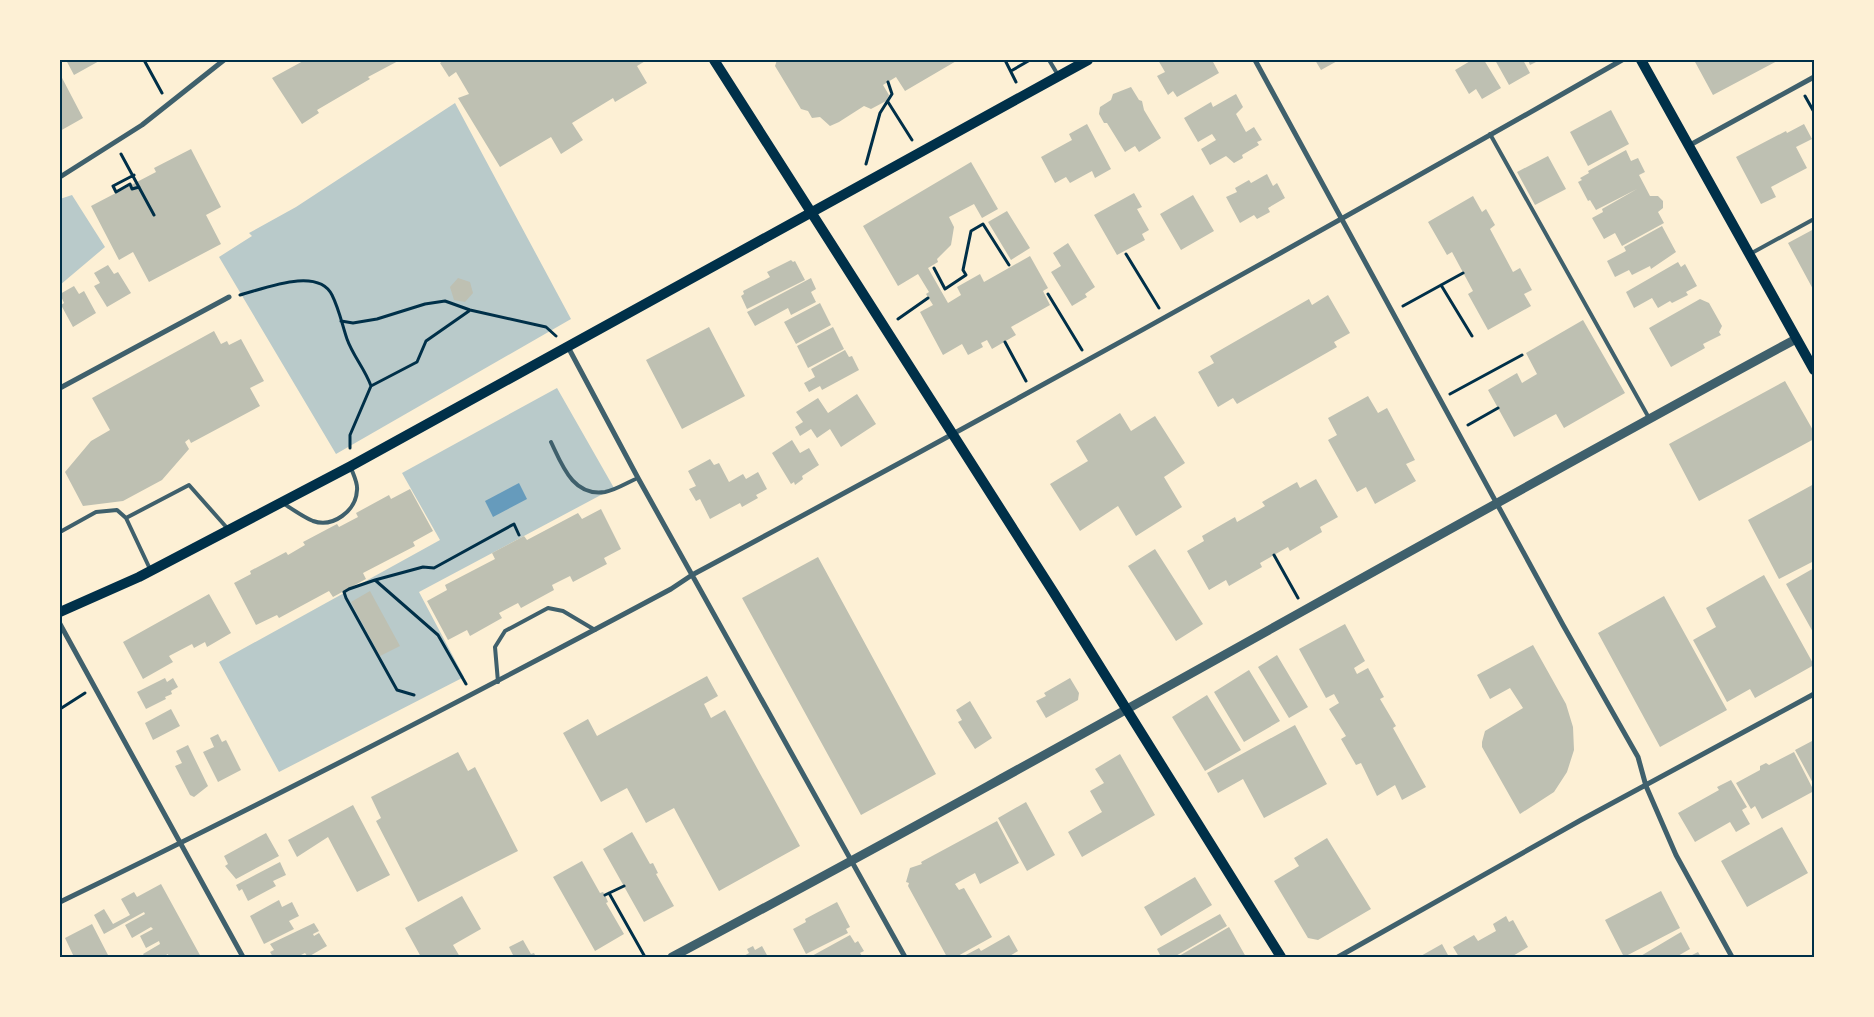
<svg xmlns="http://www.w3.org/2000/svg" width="1874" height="1017" viewBox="0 0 1874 1017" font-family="Figtree,sans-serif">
<rect width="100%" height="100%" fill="#fdf0d5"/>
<path fill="#b9caca" d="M455,103L571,319L336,454L219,257L252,236L249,233L296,207Z
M72,195L105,247L60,285V199Z
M557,388L614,488L419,592L464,677L279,772L219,662L440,540L402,473Z"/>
<path fill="#669bbc" d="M519,483L527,499L493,517L485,501Z"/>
<path fill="#bec0b2" d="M66,60H101L74,75Z
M305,60H400L368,77L370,79L317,110L319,113L302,124L272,78Z
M444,60H647L637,66L647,83L615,102L613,98L572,123L583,140L561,154L551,137L500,167L458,98L469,94L456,72L449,77L440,63Z
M777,60H958L905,91L896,77L883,85L889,95L886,101L871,109L864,106L839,122L830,126L820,117L812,118L808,111L801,109L775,66Z
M1158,60H1212L1219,73L1177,97L1173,91L1168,95L1157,76L1165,72Z
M1315,60H1339L1321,70Z
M1472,60H1484L1501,88L1482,99L1476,89L1469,94L1455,70Z
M1495,60H1523L1530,73L1509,85Z
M1528,60H1540L1530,65Z
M1694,60H1779L1713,95Z
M60,74L83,118L60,131Z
M1131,87L1139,100L1142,101L1144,110L1161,138L1139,152L1135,146L1125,152L1107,123H1104L1099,114L1100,107L1111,100L1113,94Z
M1236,94L1243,107L1236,114L1246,132L1254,127L1262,140L1257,142L1259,145L1242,155L1243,158L1234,163L1226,156L1210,165L1201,149L1216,140L1212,134L1198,142L1184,118L1211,102L1213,107Z
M1611,110L1629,144L1588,166L1570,132Z
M1087,124L1111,169L1095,178L1092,171L1070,183L1066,177L1055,183L1041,157L1072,140L1069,134Z
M1804,124L1812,139L1796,147L1807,168L1771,187L1776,197L1761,204L1736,157L1786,131L1787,133Z
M191,149L221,207L206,215L221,244L149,282L133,252L119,260L91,206L156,172L154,168Z
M1626,150L1631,161L1638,158L1645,172L1639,175L1650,196H1658L1663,201V208L1658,212L1664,223L1622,246L1615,233L1604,239L1592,218L1603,212L1602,209L1637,189L1596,210L1590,200L1588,201L1578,182L1582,180L1580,178L1589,173L1588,171Z
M1548,156L1566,189L1535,205L1517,172Z
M971,162L998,209L982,218L974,204L949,217L954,227L951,245L937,259L938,262L928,268L948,303L961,295L957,287L980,274L984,282L1030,256L1048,288L1043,291L1050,305L1011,327L1016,335L992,349L987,340L981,343L983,347L968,355L962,344L943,355L920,312L933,305L926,294L929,292L918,274L898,286L863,226Z
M1267,174L1273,186L1277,183L1285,198L1268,208L1270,212L1257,219L1254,215L1240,223L1226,197L1237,192L1235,188L1249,180L1251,183Z
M1134,193L1142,207L1137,209L1149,230L1142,234L1145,240L1117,255L1094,215Z
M1193,195L1214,231L1181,250L1160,214Z
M1473,196L1482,212L1486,209L1495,225L1490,229L1513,272L1520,268L1532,290L1524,294L1531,306L1488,330L1468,294L1473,291L1452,252L1447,255L1428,222Z
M1007,211L1030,248L1011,260L988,222Z
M1662,226L1676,252L1651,269L1650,266L1632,275L1629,270L1615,277L1607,261L1626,251L1624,247Z
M1814,229V291L1788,243Z
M1068,243L1095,287L1085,294L1087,297L1072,306L1051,272L1061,266L1053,253Z
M791,260L793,262L795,261L805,280L747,309L741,296L744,294L743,291L770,277L767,272Z
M1678,262L1681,267L1685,264L1697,286L1686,292L1688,295L1672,303L1670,301L1658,308L1652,298L1634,308L1626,292Z
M108,265L114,274L118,272L131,293L107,307L94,286L100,283L94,273Z
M458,278L470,282L473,293L465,302L454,300L450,287Z
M811,278L816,289L811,292L816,302L791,315L788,308L755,326L747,312Z
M74,286L79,294L84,291L96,313L73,327L61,305L64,303L60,294Z
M1328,295L1350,333L1334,342L1337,347L1237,404L1233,398L1218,407L1198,372L1214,363L1210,356L1309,299L1312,305Z
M1700,299L1709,303L1722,326L1719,332L1721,335L1703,344L1705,348L1671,367L1649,328Z
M820,303L831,325L796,344L784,322Z
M1583,320L1625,393L1564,428L1556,414L1514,437L1488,390L1517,373L1522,383L1537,374L1526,353Z
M709,327L745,396L682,429L646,360Z
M833,327L844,349L808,368L797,346Z
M214,331L221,344L227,341L229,345L241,339L264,381L250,388L260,406L191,443L189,439L185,442L189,449L162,480L123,501L83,506L65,472L91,441L110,430L92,398Z
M845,350L849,357L852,356L859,370L822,390L820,386L809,392L804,383L815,377L811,369Z
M1785,381L1814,432V439L1699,501L1669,444Z
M857,394L876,424L841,447L830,429L817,438L811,429L800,436L795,427L803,422L796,412L818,398L828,413Z
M1368,396L1378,413L1387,408L1415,460L1406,464L1416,481L1375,504L1366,487L1357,492L1328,440L1337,435L1328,418Z
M1120,413L1131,431L1155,416L1185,463L1164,477L1182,507L1136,536L1118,506L1080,531L1050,484L1088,461L1076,441Z
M792,440L800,453L809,448L819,465L802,476L803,479L795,485L794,482L791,484L772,453Z
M710,459L714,465L719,463L729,482L743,474L746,479L758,472L767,489L756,495L758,498L742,507L740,503L710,519L700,499L696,501L689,489L696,486L688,471Z
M1316,479L1338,517L1320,527L1322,532L1290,551L1288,547L1260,563L1262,567L1229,586L1226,580L1209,590L1187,551L1204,541L1202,536L1235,517L1237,522L1265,506L1262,502L1297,482L1300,488Z
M1814,484V561L1779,579L1748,520Z
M410,489L433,531L413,542L415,546L363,573L366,579L333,597L329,591L279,618L277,615L256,625L234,583L251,574L250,571L286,552L288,555L305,545L303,542L337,524L339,527L358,517L356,513L389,495L391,499Z
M601,509L621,549L604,558L607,564L573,582L570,576L552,585L554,590L521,608L518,603L499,613L502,618L470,636L467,630L448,640L427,601L447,590L445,585L495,559L492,553L524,536L527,540L578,513L582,519Z
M1155,549L1203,624L1176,641L1128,566Z
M818,557L936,774L861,815L742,598Z
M1814,568V634L1786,584Z
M1764,575L1814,665L1755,698L1750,689L1727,702L1693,640L1716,627L1706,608Z
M370,591L400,646L380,656L351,602Z
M209,594L231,633L207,647L205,642L194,648L192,644L169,656L173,662L143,679L123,642Z
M1664,596L1727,710L1660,747L1598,633Z
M1345,624L1365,661L1354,668L1357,674L1368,668L1384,697L1380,699L1396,726L1393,728L1426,787L1402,800L1395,785L1377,796L1361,763L1356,765L1341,739L1346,736L1329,709L1339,703L1334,694L1326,698L1299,649Z
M1533,645L1566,704L1573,727L1574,750L1567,772L1554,792L1520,814L1482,747V742L1485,731L1523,708L1510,688L1490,699L1477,675Z
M1277,655L1308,707L1289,718L1258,667Z
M1249,670L1280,721L1244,742L1214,692Z
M707,676L718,696L704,704L711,718L725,710L800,846L719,891L674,808L646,823L627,788L601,802L563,733L588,719L597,736Z
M165,678L167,682L173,678L178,687L171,691L172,694L165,697L166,699L146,709L137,692Z
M1070,678L1079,693L1078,700L1046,718L1036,701L1046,696L1044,693Z
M1207,695L1241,750L1205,771L1172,717Z
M970,701L992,738L975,749L958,722L962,720L956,710Z
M171,709L180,726L153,740L145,723Z
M1295,725L1327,784L1264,818L1243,779L1218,793L1207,773Z
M218,734L222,742L226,740L241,770L218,782L203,752L214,747L210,738Z
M1812,741L1814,744V785L1795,750Z
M188,745L208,786L194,797L190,795L175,766L182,763L176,751Z
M458,752L468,771L475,767L518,851L418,902L376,821L381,818L371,797Z
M1794,752L1814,791L1762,819L1755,806L1751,809L1736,783L1760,770V766L1766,763L1769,765Z
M1120,754L1155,815L1082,857L1068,832L1102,812L1090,791L1104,783L1095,769Z
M1731,780L1747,807L1742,810L1750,824L1736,832L1730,822L1695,842L1678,813L1719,790L1717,787Z
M1026,802L1055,855L1027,871L998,818Z
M353,805L390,875L357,892L328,837L297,857L288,840Z
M997,821L1019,863L980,884L975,873L955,884L959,890L964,888L992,937L956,957H947L908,886L909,883L906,882L910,868L922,864L921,862Z
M1782,827L1808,873L1747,907L1721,861Z
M632,832L650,864L653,863L658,873L656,874L674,906L644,922L603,849Z
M266,833L279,856L236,879L225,866L228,864L224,856Z
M1327,838L1371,909L1318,940L1308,938L1274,881L1299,866L1294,858Z
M582,861L600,893L603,892L605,895L608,902L606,903L624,934L595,951L553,877Z
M280,862L286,875L273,881L276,886L248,901L242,889L239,891L236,885Z
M1195,877L1212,905L1161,936L1144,907Z
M161,884L201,957H169L168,954L162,957H145L143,954L160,944L159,941L146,948L140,936L153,929L151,927L132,938L125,925L145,914L144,912L104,934L94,915L104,909L113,924L130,915L121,899L134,892L137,897Z
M1661,891L1680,928L1624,957L1605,920Z
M462,896L481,929L453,945L460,957H421L405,928Z
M279,900L282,907L292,902L299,916L289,921L294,929L264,944L250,916Z
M837,902L850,927L846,929L848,933L806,954L793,929L806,922L805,919Z
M1220,914L1227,926L1174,957H1161L1157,949Z
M1506,916L1509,922L1513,920L1528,947L1511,957H1459L1453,947L1474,935L1478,941L1496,931L1493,924Z
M314,923L319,931L313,934L314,936L319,933L327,946L308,957L305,953L297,957H273L270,952L274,950L270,944Z
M92,924L109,957H74L65,938Z
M1229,927L1246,957H1179V956Z
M1681,932L1690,949L1676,957H1639Z
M850,935L855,943L858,941L864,951L860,953L862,956L810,957Z
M1009,935L1018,951L1008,957H962L979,948L981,951Z
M523,940L531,954L534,953L536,957H514L509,947Z
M1442,944L1449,957H1419Z
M753,946L755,950L762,946L768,957H742L749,953L747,949Z
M1698,952L1701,957H1688Z"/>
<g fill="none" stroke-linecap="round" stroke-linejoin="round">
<path stroke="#003049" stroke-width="3" d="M144,60L162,93
M1005,60L1016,82
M1011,71L1030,60
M1805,96L1814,112
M888,102L912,140
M121,154L154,215
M866,164L880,113L892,94L888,82
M134,175L113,186L116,192L130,184L132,189L139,187
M1126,254L1159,308
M934,268L945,289L966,275L963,270L971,231L983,224L1009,265
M1441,285L1472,336
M1048,294L1082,350
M240,295C263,289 318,266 332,295C339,309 342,324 347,339C353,356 365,369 371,386
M1403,306L1463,273
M898,319L928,298
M341,321L353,323L377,319L425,304L445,301L470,310L546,327L556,336
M1005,342L1026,381
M1450,394L1522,355
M1468,425L1498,408
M350,448V435L371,386L417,362L426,341L469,311
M1274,555L1298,598
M349,589L344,592L346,598L397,690L414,695
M349,589L375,580
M466,684L438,635L375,580L423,567L434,568L514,524L519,535
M60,709L85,693
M609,893L645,957
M605,895L624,886"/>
<path stroke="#3f606c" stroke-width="4" d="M1049,60L1058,75
M1490,134L1649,418
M1750,254L1814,219
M551,442C562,465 573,497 605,492C616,490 628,482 638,478
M283,503C292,509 303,517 313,521C333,528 356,511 357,490C358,483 353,474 351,468
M126,518L189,485L228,529
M60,532L96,512L117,510L126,518L150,569
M498,682L495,647L505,631L548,608L563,611L595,630"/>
<path stroke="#3f606c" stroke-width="5" d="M1255,60L1563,625L1638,757L1646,786L1676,855L1732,957
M1690,145L1814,77
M60,177L142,125L224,60
M568,347L638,478L905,957
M60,388L229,297
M60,624L243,957
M60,902C266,802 469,697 671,589L692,575C1004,408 1314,236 1622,60
M1338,957L1581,820L1814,694"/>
<path stroke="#3f606c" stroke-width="9" d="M672,957C1050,757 1420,542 1796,339"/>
<path stroke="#003049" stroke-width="10" d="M714,60L1054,593L1281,957
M1641,60L1814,370
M60,612L139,577L351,466L1088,60"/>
</g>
<rect width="1874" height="1017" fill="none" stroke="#fdf0d5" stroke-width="122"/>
<rect x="61" y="61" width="1752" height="895" fill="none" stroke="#003049" stroke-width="2"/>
</svg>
